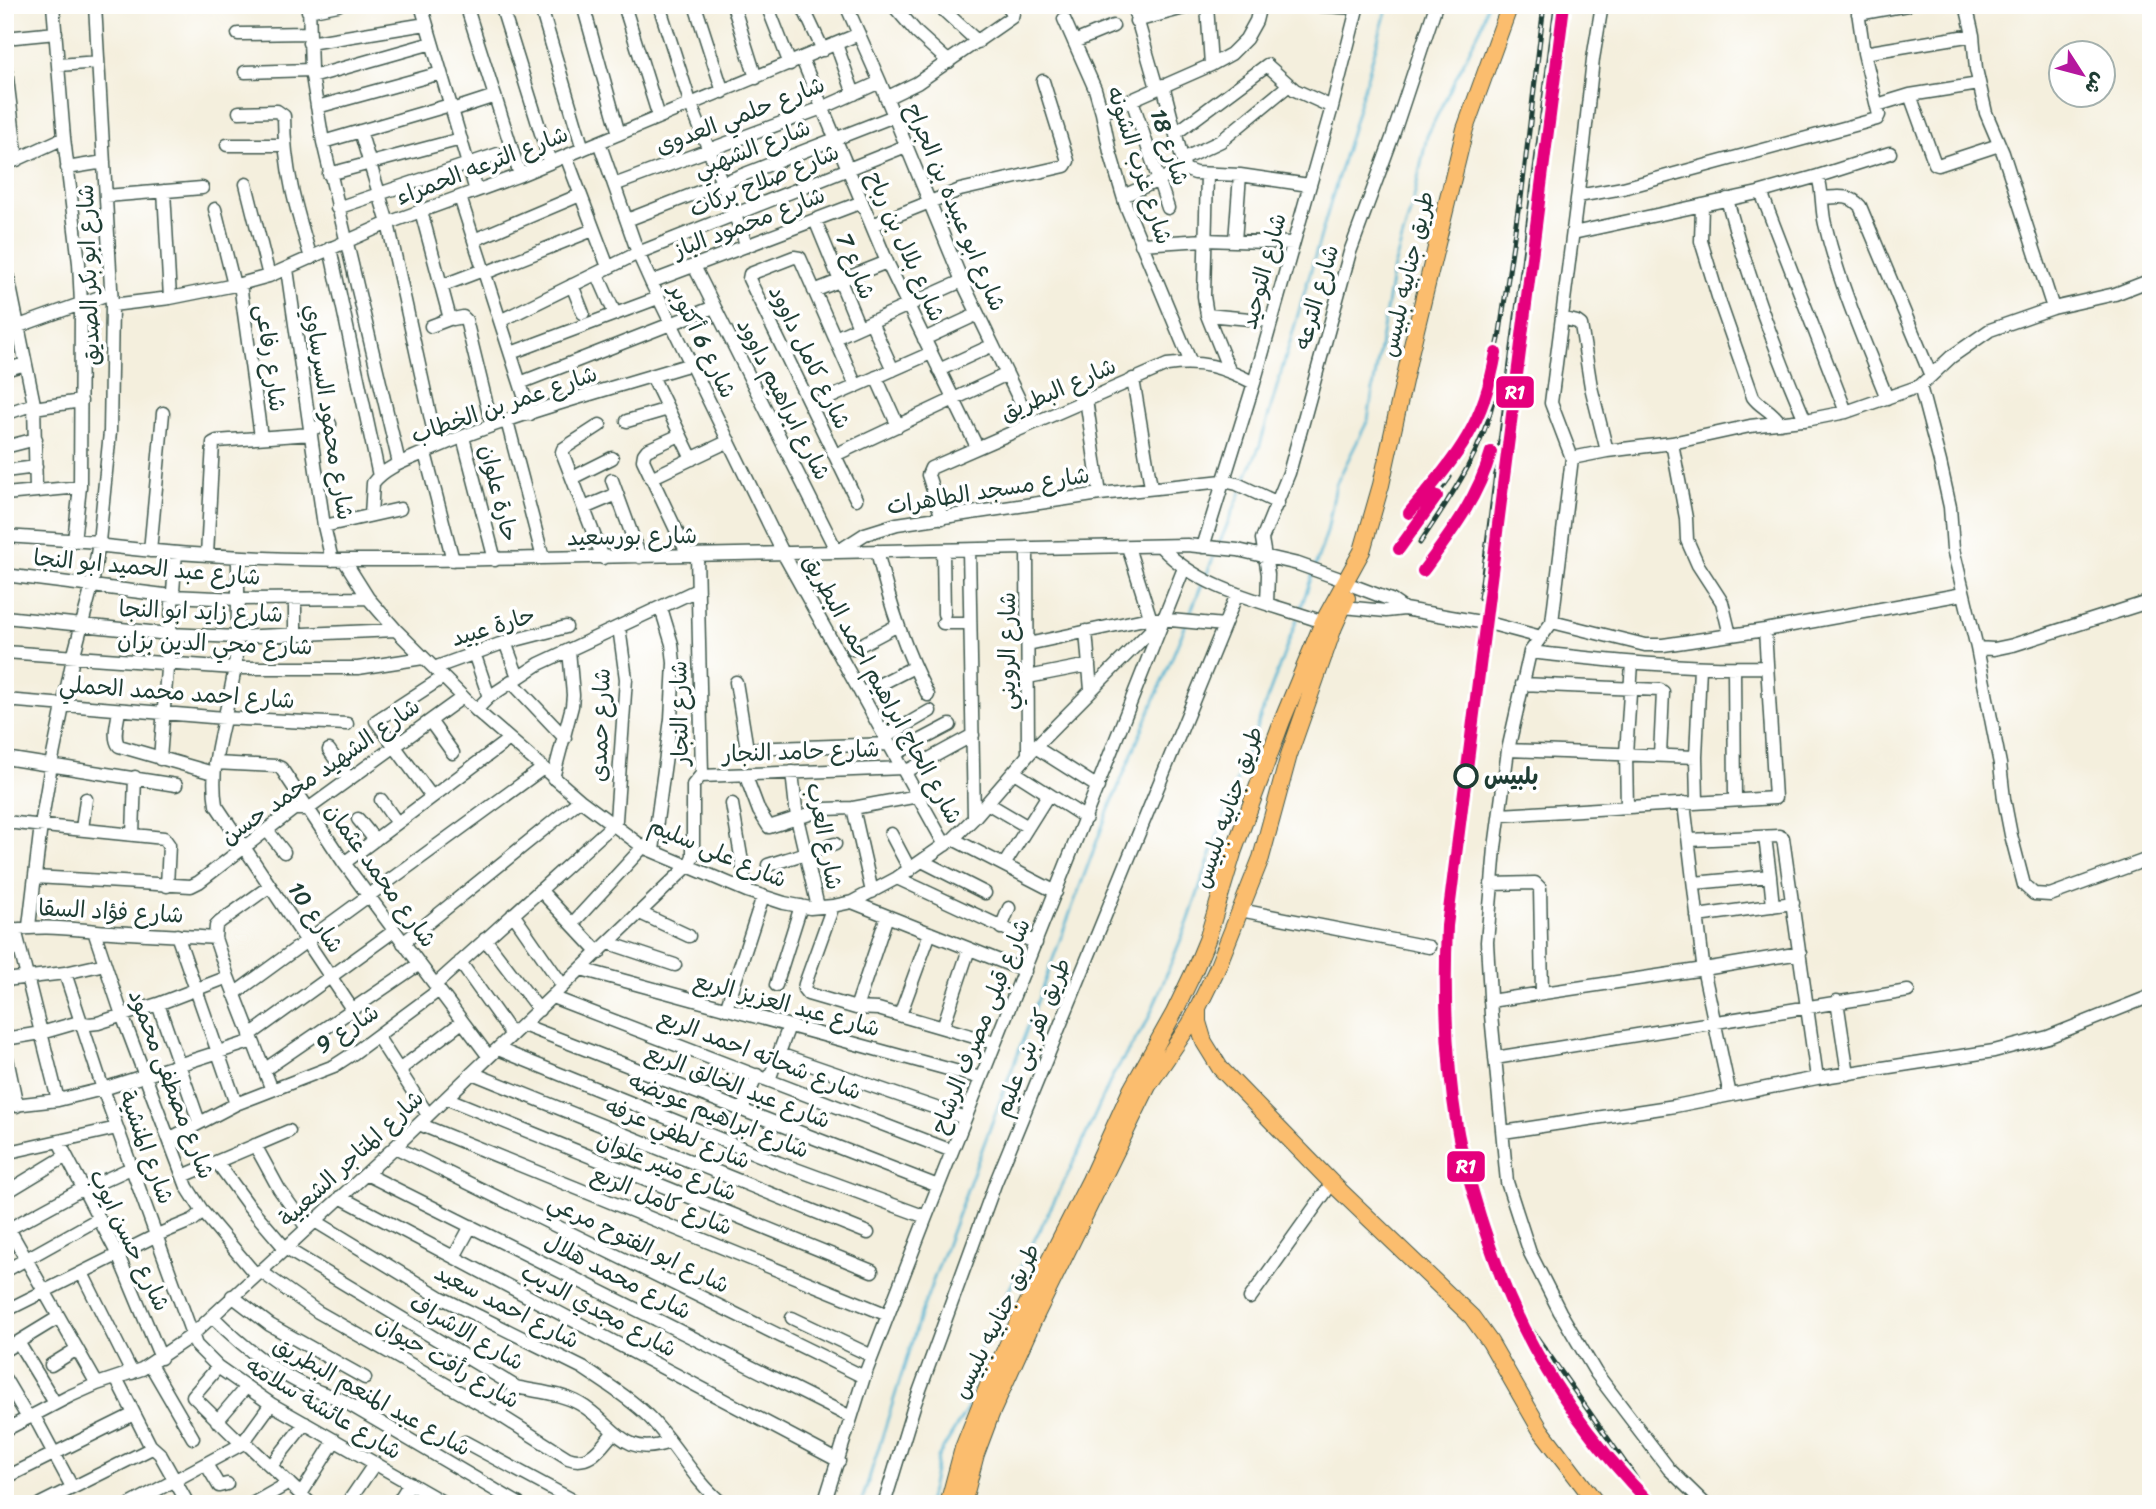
<svg xmlns="http://www.w3.org/2000/svg" width="2156" height="1509" viewBox="0 0 2156 1509" font-family="Sriracha,'Playpen Sans Arabic',sans-serif">
<rect width="100%" height="100%" fill="#fff"/>
<filter id="ink" filterUnits="userSpaceOnUse"><feTurbulence type="fractalNoise" baseFrequency=".0143" numOctaves="2"/><feDisplacementMap in="SourceGraphic" scale="14" xChannelSelector="R" yChannelSelector="G"/><feConvolveMatrix kernelMatrix="1 2 1 2 8 2 1 2 1" color-interpolation-filters="sRGB"/></filter>
<filter id="wash" filterUnits="userSpaceOnUse"><feTurbulence type="fractalNoise" baseFrequency=".00686" numOctaves="4" result="noise"/><feDisplacementMap in="SourceGraphic" scale="28" xChannelSelector="R" yChannelSelector="G"/><feGaussianBlur stdDeviation="1.57" result="paint"/><feColorMatrix in="noise" values="0 0 0 0 0 0 0 0 0 0 0 0 0 0 0 0 0 1.4 0 .05"/><feComposite in="paint" operator="in"/></filter>
<g filter="url(#wash)">
<rect width="100%" height="100%" fill="#f4efdd"/>
<g fill="none" stroke-linecap="round" stroke-linejoin="round">
<path stroke="#52b3d1" stroke-width="2.5" d="M1244,482L1260,445L1388,5
M1219,544L1241,492
M1315,567L1327,532L1336,484L1368,420L1392,274L1413,202L1427,136L1481,27L1487,5
M1206,576L1215,553
M1300,610L1313,573
M1188,618L1203,582
M861,1504L921,1313L1107,814L1186,624
M928,1504L938,1457L967,1409L981,1345L1070,1170L1113,1075L1147,1022L1188,922L1233,790L1297,619"/>
</g>
</g>
<g filter="url(#ink)">
<g fill="none" stroke-linecap="round" stroke-linejoin="round">
<defs>
<path id="minor" d="M53,5L64,138L79,263L81,304L80,487L74,541
M309,5L311,70L323,142L399,463
M421,5L476,191
M466,5L520,175
M501,5L550,162
M540,5L583,149
M583,5L619,134
M624,5L659,117
M659,5L691,105L747,246
M695,5L723,92
M733,5L756,78
M767,5L790,64
M802,5L823,50
M846,5L880,82L962,281L1031,424
M893,5L917,33L949,62
M938,5L978,42
M1133,5L1157,88
M1207,5L1211,65
M1309,5L1357,8
M1602,5L1593,59L1584,144L1551,403L1572,458L1607,451L1672,443L1750,426L1811,419L1846,412L1920,386L1951,357L1990,330L2053,308L2115,294L2151,280
M1966,5L1973,35L1976,69L1986,113L2003,153L2053,308
M308,11L338,5
M1858,14L1907,5
M1064,19L1095,89L1102,113L1110,152L1126,206L1191,363
M1136,21L1191,6
M238,34L308,33
M5,38L56,33
M1074,42L1113,26
M309,43L426,24
M836,44L854,94
M1864,53L1973,35
M802,59L887,262L977,447
M5,62L17,160
M59,65L98,62
M245,72L311,70
M312,77L432,43
M1163,85L1184,166
M1910,95L1935,164L1938,165L1999,145
M886,98L917,83L1012,17L1013,13L1007,5
M1132,100L1168,208
M1877,105L1910,95L1979,84
M317,107L441,73
M452,110L495,96
M239,112L277,111L284,116C284,169 296,209 311,258
M1102,113L1211,65L1231,54L1246,39L1256,21L1260,5
M360,131L388,223L437,447
M1176,133L1267,65L1295,90L1332,107
M323,142L450,105
M599,142L638,253L651,282L783,553L945,845
M227,145H284
M566,156L608,267
M1183,159L1221,141L1289,85
M5,165L64,138
M67,168L104,162
M329,174L461,139
M1207,174L1204,296L1207,315L1229,370
M1818,176L1890,153
M246,184L269,276
M614,185L822,108L880,82
M164,191L170,298
M1761,192L1846,412
M106,196L202,188
M1123,196L1184,169L1195,173L1240,175L1309,185
M1578,196L1623,188L1877,119L1879,115L1864,53L1857,5
M460,197L530,414
M1823,198C1838,197 1849,194 1860,206L1931,376
M1727,199C1747,275 1774,347 1805,420
M1702,205L1701,241L1719,300L1753,397C1761,408 1770,408 1780,423
M337,208L498,154
M215,209L234,285
M421,211L449,315L453,319L463,317L466,320L492,426
M627,220L894,116
M815,220L859,327
M872,225L960,190L1065,166L1068,161L1043,81
M1573,233L1758,193L1818,176C1823,192 1821,208 1825,224C1839,284 1864,341 1887,398
M474,240L580,195
M1235,241L1240,175
M1141,244L1204,240L1293,243
M330,248L379,476
M5,262L34,404L36,491
M694,266L837,552L865,534L897,524L1100,494L1223,481L1237,484L1278,503
M287,269L324,526L332,560
M485,273L593,230
M597,273L615,314
M651,282L862,202
M240,284L261,437
M572,285L583,313
M441,286L483,270
M814,291L887,262
M112,305L170,298L240,284L269,276L388,223L520,175L859,34
M1207,315L1271,321
M1562,318L1577,322L1581,325L1591,387L1607,451
M500,321L638,253L906,146
M871,322L893,370
M431,326L452,318
M5,331L111,293
M835,338L962,281
M924,339L978,314
M511,353L658,298
M5,370L25,364
M939,370L993,345
M652,376L692,459
M876,377L898,426
M1133,379L1151,487
M520,383L714,307
M1920,386L1940,462L1950,507L1953,549L1977,648L2000,764L2004,799L2011,835L2024,885L2034,894L2050,895L2151,858
M1086,399L1100,494
M811,406L931,353
M34,408L81,401
M5,414L34,404
M507,421L543,558
M627,421L668,409
M600,425L563,449L562,452L603,558
M310,429L330,424
M680,435L647,450L644,454L643,460L688,555
M463,437L495,560
M1672,443L1686,518L1687,540L1698,565L1722,602L1730,635
M5,447L36,439
M425,453L453,560
M835,455L1007,374
M1572,458L1552,622L1530,652C1609,661 1687,669 1766,667
M5,471L36,467
M572,478L612,458
M651,478L729,441
M612,480L640,557
M5,494L80,487
M856,499L749,279L750,274L794,257L800,258L856,386
M584,508L617,494
M371,515L373,483C386,466 409,460 428,451C512,414 603,391 691,364
M942,518L928,475L931,468L1167,365C1202,360 1223,367 1254,383
M324,526L400,509
M5,536L99,542L105,546C250,563 394,561 540,558C755,554 971,548 1187,545L1238,550L1298,564L1346,581
M1128,547L1152,623
M1161,547C1203,592 1267,602 1323,622
M1203,547L1254,383L1332,107L1358,5
M1027,548L1028,755
M943,550L944,614
M969,550L974,818
M150,551L163,413
M877,551C889,602 904,649 928,695
M207,555L213,443L217,441L311,434
M238,558C238,594 239,631 235,666C229,713 208,758 216,805L352,1009
M344,560L368,598L396,630L476,710L580,800L643,847L747,891L784,903L810,908L833,906L852,902L897,878L953,839L974,818L1035,747L1162,619
M5,575L172,596L238,599L368,598
M1354,586L1391,600L1404,609
M295,599V636
M1267,604L1268,574L1262,539L1289,473L1350,252L1392,138L1436,5
M1343,607L1386,611L1404,609L1492,624L1541,637
M5,617L169,634L237,637L396,630
M1552,622L1645,645H1663L1765,630L1963,594
M943,623H970
M1086,631L1091,690
M505,642L518,677
M1028,644L1149,618L1224,625
M1977,648L1994,649L2013,645L2151,601
M853,649L898,625
M5,652L234,668H358L423,658
M1530,652L1508,750L1495,848L1487,942L1491,1015L1507,1182L1530,1253L1560,1312L1596,1373L1669,1469L1705,1504
M474,653L489,697
M434,668L500,644L566,627
M1734,668L1735,800
M1028,677L1089,665
M511,681L565,738
M736,682L747,749L889,744
M1522,684L1660,690L1663,692L1660,755
M861,694L914,667
M5,700L224,718L347,724
M119,710C118,721 112,737 119,746L213,773
M476,710L489,697L539,664L697,590
M430,721L453,753
M885,737L930,711
M1035,747L1098,787
M329,750L349,779
M1508,750L1696,757
M895,754L950,725
M5,758L176,785
M160,759L176,553
M215,763L276,766L281,768L344,863L489,1057
M792,772L797,818L818,907
M905,772L973,735
M1014,772L1086,818
M745,774L759,811L769,827L825,809L853,808L918,796
M701,776L903,768
M553,778L572,706L573,695L569,650
M432,797L376,721L442,678
M381,800L397,823
M1697,802L1696,757L1700,667
M987,803L1028,827
M1684,803L1704,973L1730,1095
M732,804L747,891
M1627,807L1626,754L1632,663
M853,808L872,892
M1500,815L1775,798L1765,630
M358,819L375,840
M5,822L164,838L169,845L167,886
M82,829L86,799
M267,830L284,852
M891,834L910,870
M133,835L135,777
M953,839L1056,892
M1689,840L1779,836L1783,838L1817,1078
M653,850L671,719L674,663L672,644L661,608
M922,861L985,893
M344,863L508,740
M768,865L835,844
M1004,865L1048,795
M1770,876L1773,906
M35,877L191,886L199,882L294,809H308L463,697
M897,878L1036,943
M1694,883L1770,876L1765,837
M1491,884L1535,883L1540,888L1542,993
M270,886L220,922L216,926L215,938L228,977L272,1090
M540,890L599,953
M852,902L1025,971
M833,906L805,984L804,989L808,994L856,1008L878,1009L995,1043
M1240,910L1429,947
M640,913L689,936
M513,914L563,986
M1697,916L1793,903
M572,924L643,847
M29,926L41,825L51,765L73,658L92,586L99,542L110,432L112,305L95,5
M1001,928L1009,908
M15,929L58,1100
M5,931C40,925 62,928 97,931C136,934 176,935 215,938
M94,931L122,1015L187,1187L203,1212L256,1275
M177,935L236,1104
M485,939L539,1010
M403,943L580,800
M609,943L675,965
M460,962L512,1035
M581,969L981,1078
M65,973L103,1089L196,1345L218,1367L271,1404L446,1504
M5,980L65,973L105,964
M435,985L606,831L616,820L626,679L619,627
M776,985L801,906
M234,994L542,769
M552,997L952,1151
M1490,1001L1704,969L1800,953
M1837,1001L1848,1074
M158,1004L199,1122
M856,1008L887,916
M726,1009L763,896
M900,1015L930,933
M523,1025L938,1186
M943,1027L969,949
M250,1035L394,931
M377,1036L428,1115
M5,1039L41,1033L79,1022L89,1024L98,1023L158,1004L228,977
M5,1049L17,1106
M498,1049L779,1163L926,1217
M779,1054L965,1118
M1495,1058L1908,991
M264,1070L419,964
M399,1070L462,1022
M472,1073L868,1233
M769,1080L789,1026
M446,1098L872,1271
M5,1106L58,1100L103,1089L253,1041
M742,1110L757,1075
M419,1124L888,1315
M1503,1132L1675,1106L1817,1078L1994,1051L2048,1037L2151,996
M169,1139L236,1104L334,1066L354,1053L439,990
M59,1142L118,1255L161,1358
M255,1145L279,1189L307,1228
M395,1147L864,1377
M5,1153L117,1128
M217,1162L249,1206L285,1248L516,1387C538,1392 561,1393 580,1404C614,1423 623,1460 669,1442
M366,1174L851,1417
M183,1176L289,1131
M83,1190L131,1168
M5,1193L66,1156
M340,1197L839,1461
M315,1221L440,1297L583,1368C605,1383 630,1398 649,1417C676,1444 693,1480 723,1504
M5,1222L97,1384
M5,1231L82,1189
M454,1257L471,1226
M5,1271L98,1219
M260,1271L318,1312L498,1414L568,1458C590,1466 600,1448 613,1433
M82,1273L132,1373
M232,1296L270,1325L365,1378
M1250,1298L1332,1183
M5,1311L157,1235L193,1220L203,1212
M212,1316C241,1345 277,1375 315,1390C324,1394 333,1396 342,1400L519,1504
M792,1318L872,1356
M18,1342L55,1403
M5,1350L59,1317
M150,1364L193,1438
M51,1365L77,1349
M218,1367L193,1396L242,1444
M116,1378L150,1445L160,1454L188,1504
M5,1379L28,1418
M498,1414L516,1387
M34,1416L72,1487
M217,1421L246,1387
M5,1430L70,1396L97,1384L142,1369L191,1336L395,1147L689,865L693,856V785L702,774L697,555
M245,1442L311,1504
M465,1442L580,1504
M206,1464L219,1486L227,1484
M271,1466L305,1423
M5,1478L134,1414
M301,1494L335,1440
M40,1504L152,1448
M131,1504L242,1444L271,1404
M252,1504L289,1483
M347,1504L375,1463
M397,1504L410,1483
M824,1504L864,1377L926,1217L1184,568
M884,1504L914,1406L995,1184L1237,594"/>
<path id="major" d="M1198,1010V1022L1204,1042L1220,1068L1332,1183L1472,1317L1490,1342L1540,1429L1597,1504
M948,1504L963,1448L987,1388L1022,1314L1090,1180L1131,1090L1174,1013L1195,969L1207,940L1234,850L1282,721L1323,622L1362,551L1381,485L1410,354L1465,129L1510,5
M963,1504L976,1454L991,1414L1034,1319L1148,1086L1190,1024L1216,971L1261,858L1289,755L1334,627L1347,598"/>
</defs>
<use href="#minor" stroke="#3f584d" stroke-width="15"/>
<use href="#major" stroke="#3f584d" stroke-width="18"/>
<use href="#minor" stroke="#fff" stroke-width="12"/>
<use href="#major" stroke="#fbbd6e" stroke-width="16"/>
<defs>
<path id="rail" d="M1520,207L1544,5
M1409,513L1461,450L1474,427L1484,404L1499,339L1520,196
M1420,543C1450,497 1481,455 1493,401
M1399,549L1450,477
M1423,571C1453,531 1477,500 1491,450
M1480,598L1556,5
M1449,906L1455,1108L1510,1299L1654,1504"/>
</defs>
<use href="#rail" stroke="#1f3d34" stroke-width="5"/>
<use href="#rail" stroke="#fff" stroke-width="2.5" stroke-dasharray="8" stroke-linecap="butt"/>
<defs>
<path id="rail-1" d="M1564,5L1447,926C1444,993 1446,1060 1457,1127C1462,1158 1472,1189 1481,1219C1490,1246 1499,1274 1510,1299C1543,1375 1593,1445 1651,1504
M1409,513C1456,457 1483,428 1496,353
M1399,549L1437,496
M1423,571C1451,533 1478,498 1491,452"/>
</defs>
<use href="#rail-1" stroke="#fff" stroke-width="18"/>
<use href="#rail-1" stroke="#e5007d" stroke-width="12"/>
</g>
</g>
<circle fill="#fff" stroke="#1f3d34" stroke-width="3.5" cx="1466" cy="776" r="11"/>
<g text-anchor="middle" stroke-width="7" stroke-linejoin="round" paint-order="stroke">
<g font-size="23" fill="#1f3d34" stroke="#fff">
<text transform="translate(740 115) rotate(-21)" y="8">شارع حلمي العدوى</text>
<text transform="translate(1170 147) rotate(72)" y="8">شارع 18</text>
<text transform="translate(752 148) rotate(-21)" y="8">شارع الشهبي</text>
<text transform="translate(482 165) rotate(-21)" y="8">شارع الترعه الحمراء</text>
<text transform="translate(1140 165) rotate(72)" y="8">شارع غرب الشونه</text>
<text transform="translate(764 180) rotate(-22)" y="8">شارع صلاح بركات</text>
<text transform="translate(956 207) rotate(67)" y="8">شارع ابو عبيده بن الجراح</text>
<text transform="translate(749 222) rotate(-21)" y="8">شارع محمود الباز</text>
<text transform="translate(906 246) rotate(66)" y="8">شارع بلال بن رباح</text>
<text transform="translate(856 266) rotate(68)" y="8">شارع 7</text>
<text transform="translate(1263 271) rotate(-75)" y="8">شارع التوحيد</text>
<text transform="translate(1407 274) rotate(-77)" y="8">طريق جنابيه بلبيس</text>
<text transform="translate(88 275) rotate(-92)" y="8">شارع ابو بكر الصديق</text>
<text transform="translate(1316 297) rotate(-74)" y="8">شارع الترعه</text>
<text transform="translate(703 341) rotate(64)" y="8">شارع 6 أكتوبر</text>
<text transform="translate(810 357) rotate(64)" y="8">شارع كامل داوود</text>
<text transform="translate(271 358) rotate(82)" y="8">شارع رفاعى</text>
<text transform="translate(1058 389) rotate(-24)" y="8">شارع البطريق</text>
<text transform="translate(784 399) rotate(63)" y="8">شارع ابراهيم داوود</text>
<text transform="translate(504 404) rotate(-19)" y="8">شارع عمر بن الخطاب</text>
<text transform="translate(329 412) rotate(81)" y="8">شارع محمود السرساوي</text>
<text transform="translate(988 490) rotate(-9)" y="8">شارع مسجد الطاهرات</text>
<text transform="translate(499 493) rotate(76)" y="8">حارة علوان</text>
<text transform="translate(632 536) rotate(-1)" y="8">شارع بورسعيد</text>
<text transform="translate(147 567) rotate(5)" y="8">شارع عبد الحميد ابو النجا</text>
<text transform="translate(201 611) rotate(2)" y="8">شارع زايد ابو النجا</text>
<text transform="translate(493 626) rotate(-17)" y="8">حارة عبيد</text>
<text transform="translate(215 643) rotate(2)" y="8">شارع محي الدين بزان</text>
<text transform="translate(1007 651) rotate(-90)" y="8">شارع الرويني</text>
<text transform="translate(883 689) rotate(61)" y="8">شارع الحاج ابراهيم احمد البطريق</text>
<text transform="translate(177 692) rotate(4)" y="8">شارع احمد محمد الحملي</text>
<text transform="translate(679 713) rotate(-91)" y="8">شارع النجار</text>
<text transform="translate(600 725) rotate(-88)" y="8">شارع حمدى</text>
<text transform="translate(801 751) rotate(-2)" y="8">شارع حامد النجار</text>
<text transform="translate(320 771) rotate(-35)" y="8">شارع الشهيد محمد حسن</text>
<text transform="translate(1228 807) rotate(-71)" y="8">طريق جنابيه بلبيس</text>
<text transform="translate(825 836) rotate(79)" y="8">شارع العرب</text>
<text transform="translate(718 852) rotate(23)" y="8">شارع على سليم</text>
<text transform="translate(381 875) rotate(54)" y="8">شارع محمد عثمان</text>
<text transform="translate(111 911) rotate(3)" y="8">شارع فؤاد السقا</text>
<text transform="translate(316 917) rotate(56)" y="8">شارع 10</text>
<text transform="translate(787 1004) rotate(15)" y="8">شارع عبد العزيز الربع</text>
<text transform="translate(980 1026) rotate(-68)" y="8">شارع قبلى مصرف الرشاح</text>
<text transform="translate(347 1028) rotate(-33)" y="8">شارع 9</text>
<text transform="translate(1032 1037) rotate(-68)" y="8">طريق كفر بنى عليم</text>
<text transform="translate(760 1054) rotate(21)" y="8">شارع شحاته احمد الربع</text>
<text transform="translate(172 1084) rotate(69)" y="8">شارع مصطفى محمود</text>
<text transform="translate(738 1086) rotate(21)" y="8">شارع عبد الخالق الربع</text>
<text transform="translate(719 1115) rotate(22)" y="8">شارع ابراهيم عويضه</text>
<text transform="translate(678 1133) rotate(22)" y="8">شارع لطفي عرفه</text>
<text transform="translate(147 1147) rotate(70)" y="8">شارع المنشية</text>
<text transform="translate(351 1158) rotate(-43)" y="8">شارع المتاجر الشعبية</text>
<text transform="translate(667 1166) rotate(22)" y="8">شارع منير علوان</text>
<text transform="translate(662 1200) rotate(22)" y="8">شارع كامل الربع</text>
<text transform="translate(130 1240) rotate(64)" y="8">شارع حسن ايوب</text>
<text transform="translate(639 1243) rotate(26)" y="8">شارع ابو الفتوح مرعي</text>
<text transform="translate(618 1276) rotate(27)" y="8">شارع محمد هلال</text>
<text transform="translate(507 1306) rotate(27)" y="8">شارع احمد سعيد</text>
<text transform="translate(599 1310) rotate(28)" y="8">شارع مجدي الديب</text>
<text transform="translate(996 1321) rotate(-64)" y="8">طريق جنابيه بلبيس</text>
<text transform="translate(467 1332) rotate(30)" y="8">شارع الاشراف</text>
<text transform="translate(448 1362) rotate(30)" y="8">شارع رأفت حيوان</text>
<text transform="translate(372 1396) rotate(29)" y="8">شارع عبد المنعم البطريق</text>
<text transform="translate(324 1408) rotate(31)" y="8">شارع عائشة سلامه</text>
</g>
<g font-size="23" font-weight="bold" fill="#1f3d34" stroke="#fff" text-anchor="start">
<text x="1484" y="784">بلبيس</text>
</g>
</g>
<g stroke="#fff" stroke-width="2.5">
<rect x="1495" y="375" width="40" height="34" rx="7" fill="#e5007d"/>
<rect x="1446" y="1150" width="40" height="33" rx="7" fill="#e5007d"/>
</g>
<g font-size="19" text-anchor="middle" font-weight="bold" fill="#fff">
<text x="1515" y="399">R1</text>
<text x="1466" y="1173">R1</text>
</g>
<rect width="2156" height="1509" fill="none" stroke="#fff" stroke-width="28"/>
<g transform="translate(2082 74) rotate(126)"><circle r="33" fill="#ffffff" stroke="#a5b1ae" stroke-width="2"/>
<path d="M0-5L12 26L0 18L-12 26Z" fill="#b5179e"/>
<text y="-10" font-size="19" font-weight="bold" text-anchor="middle" fill="#1f3d34">ش</text>
</g>
</svg>
